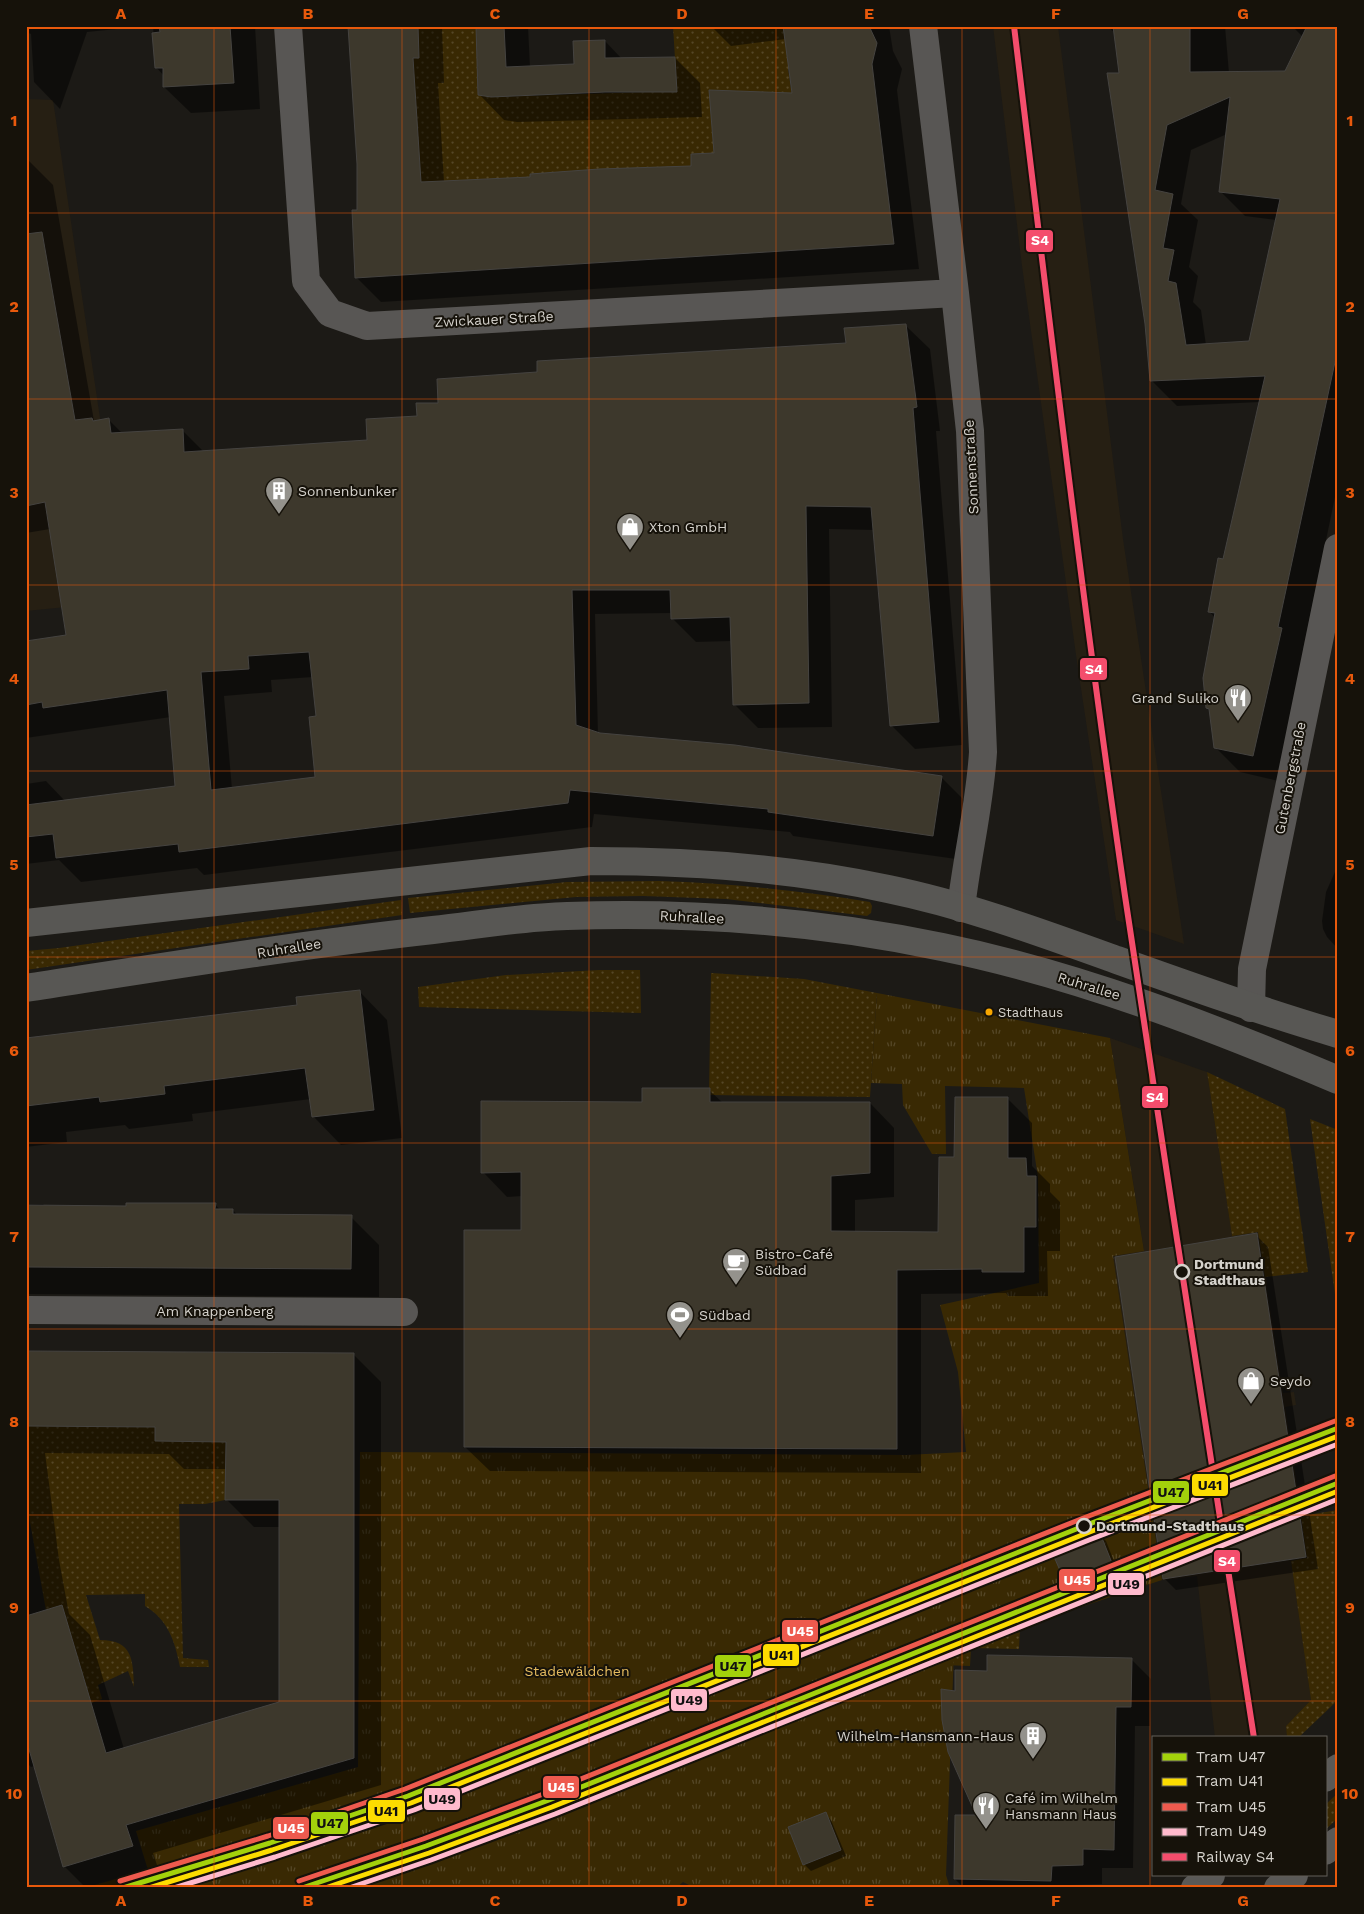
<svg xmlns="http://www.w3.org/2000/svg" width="1364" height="1914" viewBox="0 0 1364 1914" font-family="'Work Sans',sans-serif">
<defs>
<pattern id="grass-dots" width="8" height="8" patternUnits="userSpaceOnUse" patternTransform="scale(1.25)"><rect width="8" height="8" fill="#392903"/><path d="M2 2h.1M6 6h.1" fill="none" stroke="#554727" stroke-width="1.8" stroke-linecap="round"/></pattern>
<pattern id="park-tufts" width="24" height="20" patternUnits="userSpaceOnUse" patternTransform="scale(1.25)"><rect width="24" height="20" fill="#392903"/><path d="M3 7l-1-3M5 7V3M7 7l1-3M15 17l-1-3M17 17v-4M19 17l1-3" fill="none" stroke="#554727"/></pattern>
</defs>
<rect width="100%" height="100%" fill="#1c1a16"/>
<path fill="#261f13" d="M993,26H1058L1123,539L1184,944L1116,920L1077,662L1022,266Z
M26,99L53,100L127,601L26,611Z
M1110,1038L1207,1072L1232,1236L1258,1232L1283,1393L1294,1392L1296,1405L1285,1407L1308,1558L1291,1561L1311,1700L1286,1726L1287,1736L1285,1738H1215L1197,1576L1162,1580L1113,1256L1144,1250Z"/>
<path fill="url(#grass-dots)" d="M418,26H476L478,94L491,97L677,91L673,26H783L800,66L788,69L792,95L709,90L714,153L691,154L692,172L654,167L530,174L531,197L483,179L474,180L420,199L413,58H419Z
M659,881C730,883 800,891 870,902L872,906L871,913L867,916L726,899L643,896L576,897L410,913L408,898L567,882Z
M401,900L402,915L26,970V951L59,948Z
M599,970H640L641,1013L419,1007L418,987L506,975Z
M711,973L804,979L877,993L870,1097L709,1095Z
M1207,1072L1285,1109L1308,1272L1265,1277L1258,1232L1232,1236Z
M1310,1119L1338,1130V1301H1336Z
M26,1414L46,1426L155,1427V1441H177L226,1414L225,1500L205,1504H179L183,1658L208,1660L209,1667H180C175,1641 168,1620 145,1606V1594L86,1595L100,1640C133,1640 133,1660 134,1687L128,1671L98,1685L102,1699L91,1703L62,1606L46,1610L29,1517L26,1490Z
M1338,1510V1700L1298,1738H1287L1286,1726L1311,1700L1291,1561L1307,1558L1301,1516Z
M1023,1572L1019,1649L971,1648L970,1666L942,1665L951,1629Z
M1338,1793V1818L1325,1830V1805Z"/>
<path fill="url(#park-tufts)" d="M877,993L1110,1038L1144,1251L1113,1256L1162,1580L954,1649L946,1875L950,1888H695L683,1882L676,1888H84L148,1870L136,1831L358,1767L360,1452L906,1455L966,1452L958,1372L940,1305L1039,1283L1038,1177L1024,1088L945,1086L946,1154H932L903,1105L902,1084L871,1083Z"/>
<path fill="#0007" fill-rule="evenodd" d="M26,26H147L87,32L60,109L34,82L31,34L26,32Z
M153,26H255L260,109L191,113L164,87V76L156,67Z
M349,26H442L444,83H438L444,182L531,178L693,167L715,154L793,94L786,39L731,46L711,26H889L893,51L902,69L897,90L919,269L381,302L356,277L358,164Z
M477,26H528L530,67L576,66L605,41L622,59L675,58L700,83L702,117L517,122L504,120L479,94Z
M1107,26H1225L1229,73H1285L1303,37L1292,26H1338V483L1303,650L1306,654L1278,781L1240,772L1215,747L1211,712L1207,708L1215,618L1209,611L1224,560L1260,402L1177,406L1152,381L1116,34ZM1227,134L1220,191L1245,216L1276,220L1250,342L1206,345L1201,310L1193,302L1198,276L1189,267L1198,220L1181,204L1191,150Z
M26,161H29L53,185L94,421L109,420L123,434L182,430L204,452L368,441L418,417L440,404L538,373L847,344L906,326L930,349L940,431H936L962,745L915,749L891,725L874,530L829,529L832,727L758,728L734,704L732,641L696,642L672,618V613L595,614L598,734L941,777L965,801L956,859L793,836L790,832L594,814L592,827L204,875L197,868L81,882L59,860L26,864V784L46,781L65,801L177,787L171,717L26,738V638L27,643L68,636L50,529L26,533ZM313,677L318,717L316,778L232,789L224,696L272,692L271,680Z
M1338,865V949L1327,937L1323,929L1322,921L1326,892Z
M359,991L387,1020L402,1138L341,1145L313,1116L311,1099L192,1114L193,1121L129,1129L125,1125L66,1132L67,1142L26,1147V1040L298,1006Z
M709,1090L723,1103H870L894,1128V1197L855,1200V1233H940L955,1159L1008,1099L1032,1123V1166L1050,1184V1192L1060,1202V1251H1047L1048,1296H1008L1006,1293L921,1294V1473L490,1471L465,1447L522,1232V1196L507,1197L483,1172L643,1103Z
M26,1204H43L46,1207H128L215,1205L221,1210H233L238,1216L351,1217L379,1245V1297L26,1294Z
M1256,1235L1268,1247L1318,1569L1176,1590L1164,1578Z
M26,1352L353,1354L381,1382V1785L153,1853L160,1874L113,1888H86L64,1866L35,1766L31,1767L26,1762ZM45,1453L169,1454L184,1469H227L226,1499L254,1527H280V1703L124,1749L90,1635L69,1614L59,1560Z
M1100,1535L1106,1541L1117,1569L1072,1588L1066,1581Z
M1131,1659L1151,1679L1150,1726H1135L1133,1868H1102V1884L1071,1885V1888H964L955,1879L978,1816L957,1692L988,1672Z
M825,1814L831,1820L846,1856L811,1871L804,1864L790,1828Z"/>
<path fill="#3d382c" stroke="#454340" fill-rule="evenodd" d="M159,26H230L234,83L163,87V68H155L152,33L160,32Z
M348,26H418L419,58H413L421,182L530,177V174L599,169L691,166V154L714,153L709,90L792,93L783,26H869L877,43L872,64L894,244L355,278L352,210H357V164Z
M476,26H504L506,67L574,64L573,41L605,40V58L675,57L677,92H605L491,97L478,95Z
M1113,26H1190V72L1285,71L1307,26H1338V348L1278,627L1282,628L1253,756L1214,748L1209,709L1206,708L1203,678L1215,613L1208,612L1218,558L1223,559L1265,376L1150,381L1145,324L1107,73H1119ZM1230,97L1219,192L1280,199L1249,341L1186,345L1176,283L1168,281L1174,250L1163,248L1173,194L1155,190L1167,125Z
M42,232L75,420L92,418L93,421L109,418L111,433L183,429L184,452L367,440L366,419L417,416L416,403H438L437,379L537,372V361L846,343L844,328L906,324L917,407L913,408L939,722L890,726L871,507L806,506L809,703L733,705L730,617L671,619L670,590H572L576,725L600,733L735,745L942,776L933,836L768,812V809L570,790L568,803L179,852L178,844L56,858L53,834L26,837V805L175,786L167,690L43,708L42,702L26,705V641L66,635L45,502L26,506V234ZM309,652L316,716L309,717L315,777L211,790L201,672L249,669L248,656Z
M360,990L374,1110L312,1117L305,1068L164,1086L165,1094L100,1102L99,1097L26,1106V1038L297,1005L296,997Z
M642,1088H710V1102H870V1173L831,1176V1231L938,1232L939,1157H954L955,1097H1008V1158H1026L1027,1176H1036V1227H1024V1272H982V1269L897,1270V1449L464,1447V1230H521V1172L481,1173V1101L642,1102Z
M126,1203H216L215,1209H233V1214L352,1215L351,1269L26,1267V1205L126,1206Z
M1257,1233L1306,1557L1163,1579L1115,1257Z
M26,1351L354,1353V1758L126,1825L133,1846L63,1867L26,1739V1616L62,1605L106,1753L279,1702V1500H225L226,1442L155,1441V1427L26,1426Z
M1100,1533L1112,1563L1065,1582L1052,1552Z
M987,1655L1132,1658L1131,1707H1116L1114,1850L1083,1849V1865L1052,1866L1051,1881L954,1879L955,1815H976L948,1752L942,1720L941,1689L955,1691V1670L987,1671Z
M826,1812L841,1850L803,1865L788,1827Z"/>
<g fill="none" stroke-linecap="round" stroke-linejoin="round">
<path stroke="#585654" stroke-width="28" d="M288,26L306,281L330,313L367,326L955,293
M923,26L955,293L970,431L983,752C980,804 967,856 961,908
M1251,1008L1252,969L1338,548
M26,1310L404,1312"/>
<path stroke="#5a5957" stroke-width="28" d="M1325,1778L1338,1768
M1325,1851L1338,1841
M1195,1888L1211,1875
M1278,1888L1294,1875"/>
<path stroke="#585754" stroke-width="28" d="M26,923L591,861C690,861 791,868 888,889C966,905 1042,933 1117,960C1190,986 1263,1012 1338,1034
M26,988C162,967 297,945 433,930C478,925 523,917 567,916C692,912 820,921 942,947C1079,975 1210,1026 1338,1080"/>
<defs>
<path id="rail-1" d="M1014,26C1049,317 1083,607 1125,896C1166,1177 1212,1457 1254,1738"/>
</defs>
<use href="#rail-1" stroke="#16120a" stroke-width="10"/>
<use href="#rail-1" stroke="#f44d6c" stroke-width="6"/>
<defs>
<path id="tram-1" d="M123,1888L270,1843L408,1796L1084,1526L1338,1428
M302,1888L426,1846L549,1800L1338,1483"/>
<path id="tram-2" d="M149,1888L272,1850L411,1803L1087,1533L1338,1436
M325,1888L429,1853L552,1807L1338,1491"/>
<path id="tram-3" d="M120,1881L268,1836L405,1789L1081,1519L1335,1421
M299,1881L423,1839L546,1793L1335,1476"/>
<path id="tram-4" d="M174,1888L275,1857L414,1810L1089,1540L1338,1444
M349,1888L431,1860L555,1814L1338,1499"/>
</defs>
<use href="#tram-1" stroke="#16120a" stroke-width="9"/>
<use href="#tram-2" stroke="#16120a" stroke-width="9"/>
<use href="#tram-3" stroke="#16120a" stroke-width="9"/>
<use href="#tram-4" stroke="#16120a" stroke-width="9"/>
<use href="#tram-1" stroke="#a3d20b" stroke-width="5"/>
<use href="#tram-2" stroke="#fcdc00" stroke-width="5"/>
<use href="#tram-3" stroke="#ee5a4e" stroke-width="5"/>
<use href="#tram-4" stroke="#ffbacd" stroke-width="5"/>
</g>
<path fill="none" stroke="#e8590c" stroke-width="1" stroke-opacity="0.55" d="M214,26V1888M402,26V1888M589,26V1888M776,26V1888M962,26V1888M1150,26V1888M26,213H1338M26,399H1338M26,585H1338M26,771H1338M26,957H1338M26,1143H1338M26,1329H1338M26,1515H1338M26,1701H1338"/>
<defs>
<symbol id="building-pin" viewBox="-11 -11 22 30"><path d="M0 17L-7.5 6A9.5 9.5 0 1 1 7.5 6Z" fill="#94928c" stroke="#16120a"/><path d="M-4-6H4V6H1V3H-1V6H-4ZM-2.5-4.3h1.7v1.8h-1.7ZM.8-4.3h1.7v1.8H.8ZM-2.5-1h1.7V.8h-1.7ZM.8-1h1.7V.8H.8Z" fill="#fff"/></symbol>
<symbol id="shop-pin" viewBox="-11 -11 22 30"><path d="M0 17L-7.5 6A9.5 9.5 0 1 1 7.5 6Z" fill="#94928c" stroke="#16120a"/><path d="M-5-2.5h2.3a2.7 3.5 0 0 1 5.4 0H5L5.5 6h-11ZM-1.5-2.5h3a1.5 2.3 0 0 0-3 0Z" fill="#fff"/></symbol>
<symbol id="restaurant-pin" viewBox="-11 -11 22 30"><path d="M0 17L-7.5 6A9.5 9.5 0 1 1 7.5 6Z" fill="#94928c" stroke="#16120a"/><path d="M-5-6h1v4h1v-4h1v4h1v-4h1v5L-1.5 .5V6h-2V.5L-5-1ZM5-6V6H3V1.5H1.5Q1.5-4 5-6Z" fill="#fff"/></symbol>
<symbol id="cafe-pin" viewBox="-11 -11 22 30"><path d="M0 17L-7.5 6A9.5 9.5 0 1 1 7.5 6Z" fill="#94928c" stroke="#16120a"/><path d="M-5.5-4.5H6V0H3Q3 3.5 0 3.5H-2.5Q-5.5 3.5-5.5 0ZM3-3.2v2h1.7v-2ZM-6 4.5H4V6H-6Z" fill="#fff"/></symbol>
<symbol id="stadium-pin" viewBox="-11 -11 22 30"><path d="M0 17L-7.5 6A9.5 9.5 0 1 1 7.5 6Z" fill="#94928c" stroke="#16120a"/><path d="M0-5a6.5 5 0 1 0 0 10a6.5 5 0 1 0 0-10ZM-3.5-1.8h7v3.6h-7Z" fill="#fff"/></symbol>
</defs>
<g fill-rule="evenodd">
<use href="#building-pin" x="263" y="475" width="32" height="43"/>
<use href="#shop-pin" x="614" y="511" width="32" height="43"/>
<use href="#restaurant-pin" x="1222" y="682" width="32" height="43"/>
<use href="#cafe-pin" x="720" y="1246" width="32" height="43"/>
<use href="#stadium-pin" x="664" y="1299" width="32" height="43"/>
<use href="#shop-pin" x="1235" y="1365" width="32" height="43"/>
<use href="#building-pin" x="1017" y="1720" width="32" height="43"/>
<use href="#restaurant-pin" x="970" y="1790" width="32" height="43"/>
</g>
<circle fill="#f7a600" stroke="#16120a" stroke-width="2" cx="989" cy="1012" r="4.5"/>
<g fill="#16120a" stroke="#d5d2cc" stroke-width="2.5">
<circle cx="1182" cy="1272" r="7"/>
<circle cx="1084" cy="1526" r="7"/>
</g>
<g text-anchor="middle" stroke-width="4" stroke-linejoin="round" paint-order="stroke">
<g font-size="13" fill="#d5d2cc" stroke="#16120a" text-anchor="start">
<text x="998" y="1017">Stadthaus</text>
</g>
<g font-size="14" fill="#d5d2cc" stroke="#16120a">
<text transform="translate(494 319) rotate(-3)" y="5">Zwickauer Straße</text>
<text transform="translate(971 467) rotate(-93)" y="5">Sonnenstraße</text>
<text transform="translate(1290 778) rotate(-79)" y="5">Gutenbergstraße</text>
<text transform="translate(692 917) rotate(3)" y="5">Ruhrallee</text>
<text transform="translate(289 948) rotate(-9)" y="5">Ruhrallee</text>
<text transform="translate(1089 986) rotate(17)" y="5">Ruhrallee</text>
<text x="215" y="1316">Am Knappenberg</text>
</g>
<g font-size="14" fill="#d5d2cc" stroke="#16120a" text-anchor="start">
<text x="298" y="496">Sonnenbunker</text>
<text x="649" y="532">Xton GmbH</text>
<text x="1219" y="703" text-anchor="end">Grand Suliko</text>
<text x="755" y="1259">Bistro-Café<tspan x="755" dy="16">Südbad</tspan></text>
<text x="699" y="1320">Südbad</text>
<text x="1270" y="1386">Seydo</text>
<text x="1014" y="1741" text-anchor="end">Wilhelm-Hansmann-Haus</text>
<text x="1005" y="1803">Café im Wilhelm<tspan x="1005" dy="16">Hansmann Haus</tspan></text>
</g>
<g font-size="14" font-weight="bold" fill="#d5d2cc" stroke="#16120a" text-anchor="start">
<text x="1194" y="1269">Dortmund<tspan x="1194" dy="16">Stadthaus</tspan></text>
<text x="1096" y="1531">Dortmund-Stadthaus</text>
</g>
<g font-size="14" fill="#e6bc5f" stroke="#16120a">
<text x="577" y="1676">Stadewäldchen</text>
</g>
</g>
<g stroke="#16120a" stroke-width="2">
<rect x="1025" y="229" width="29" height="24" rx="5" fill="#f44d6c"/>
<rect x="1079" y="657" width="29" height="24" rx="5" fill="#f44d6c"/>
<rect x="1141" y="1085" width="28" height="24" rx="5" fill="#f44d6c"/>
<rect x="1191" y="1473" width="38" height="24" rx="5" fill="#fcdc00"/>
<rect x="1152" y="1480" width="38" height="24" rx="5" fill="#a3d20b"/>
<rect x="1213" y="1549" width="28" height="24" rx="5" fill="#f44d6c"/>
<rect x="1058" y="1568" width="38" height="24" rx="5" fill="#ee5a4e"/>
<rect x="1107" y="1572" width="38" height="24" rx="5" fill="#ffbacd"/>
<rect x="781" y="1619" width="38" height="24" rx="5" fill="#ee5a4e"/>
<rect x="762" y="1643" width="38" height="24" rx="5" fill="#fcdc00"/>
<rect x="714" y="1654" width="38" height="24" rx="5" fill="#a3d20b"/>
<rect x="670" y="1688" width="38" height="24" rx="5" fill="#ffbacd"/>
<rect x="542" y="1775" width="38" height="24" rx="5" fill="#ee5a4e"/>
<rect x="423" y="1787" width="38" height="24" rx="5" fill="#ffbacd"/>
<rect x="367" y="1799" width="39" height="24" rx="5" fill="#fcdc00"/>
<rect x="310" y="1811" width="39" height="24" rx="5" fill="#a3d20b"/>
<rect x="272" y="1816" width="38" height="24" rx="5" fill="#ee5a4e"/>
</g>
<g font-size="14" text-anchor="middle" font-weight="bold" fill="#fff">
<text x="1040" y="245">S4</text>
<text x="1094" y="674">S4</text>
<text x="1155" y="1102">S4</text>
<text x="1227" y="1566">S4</text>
<text x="1077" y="1585">U45</text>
<text x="800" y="1636">U45</text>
<text x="561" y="1792">U45</text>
<text x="291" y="1833">U45</text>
</g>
<g font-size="14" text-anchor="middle" font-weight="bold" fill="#111">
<text x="1210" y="1490">U41</text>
<text x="1171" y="1497">U47</text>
<text x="1126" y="1589">U49</text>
<text x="781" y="1660">U41</text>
<text x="733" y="1671">U47</text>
<text x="689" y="1705">U49</text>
<text x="442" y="1804">U49</text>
<text x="386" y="1816">U41</text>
<text x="330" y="1828">U47</text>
</g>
<rect width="1364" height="1914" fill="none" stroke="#16120a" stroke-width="55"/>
<rect x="1152" y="1736" width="175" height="140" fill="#16120a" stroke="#625f58"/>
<rect x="1162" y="1753" width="25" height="8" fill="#a3d20b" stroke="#625f58"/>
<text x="1196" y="1762" font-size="15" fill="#d5d2cc">Tram U47</text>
<rect x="1162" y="1778" width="25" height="8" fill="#fcdc00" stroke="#625f58"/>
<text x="1196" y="1786" font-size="15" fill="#d5d2cc">Tram U41</text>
<rect x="1162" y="1803" width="25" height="8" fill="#ee5a4e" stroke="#625f58"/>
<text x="1196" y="1812" font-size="15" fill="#d5d2cc">Tram U45</text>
<rect x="1162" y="1828" width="25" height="8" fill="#ffbacd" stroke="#625f58"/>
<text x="1196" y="1836" font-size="15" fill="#d5d2cc">Tram U49</text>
<rect x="1162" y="1853" width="25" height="8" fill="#f44d6c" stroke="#625f58"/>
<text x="1196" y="1862" font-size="15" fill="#d5d2cc">Railway S4</text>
<rect x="28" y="28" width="1308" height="1858" fill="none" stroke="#e8590c" stroke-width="2"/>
<g font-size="16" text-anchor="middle" font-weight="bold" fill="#e8590c">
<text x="121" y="19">A</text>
<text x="308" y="19">B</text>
<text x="495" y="19">C</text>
<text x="682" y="19">D</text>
<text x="869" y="19">E</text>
<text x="1056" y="19">F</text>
<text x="1243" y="19">G</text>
<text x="14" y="126">1</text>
<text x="1350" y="126">1</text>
<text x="14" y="312">2</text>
<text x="1350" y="312">2</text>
<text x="14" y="498">3</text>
<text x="1350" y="498">3</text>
<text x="14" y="684">4</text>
<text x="1350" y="684">4</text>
<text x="14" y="870">5</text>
<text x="1350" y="870">5</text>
<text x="14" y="1056">6</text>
<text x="1350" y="1056">6</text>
<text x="14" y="1242">7</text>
<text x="1350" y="1242">7</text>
<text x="14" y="1427">8</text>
<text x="1350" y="1427">8</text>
<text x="14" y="1613">9</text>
<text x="1350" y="1613">9</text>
<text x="14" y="1799">10</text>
<text x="1350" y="1799">10</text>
<text x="121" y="1906">A</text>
<text x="308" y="1906">B</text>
<text x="495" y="1906">C</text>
<text x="682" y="1906">D</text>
<text x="869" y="1906">E</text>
<text x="1056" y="1906">F</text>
<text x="1243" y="1906">G</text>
</g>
</svg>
